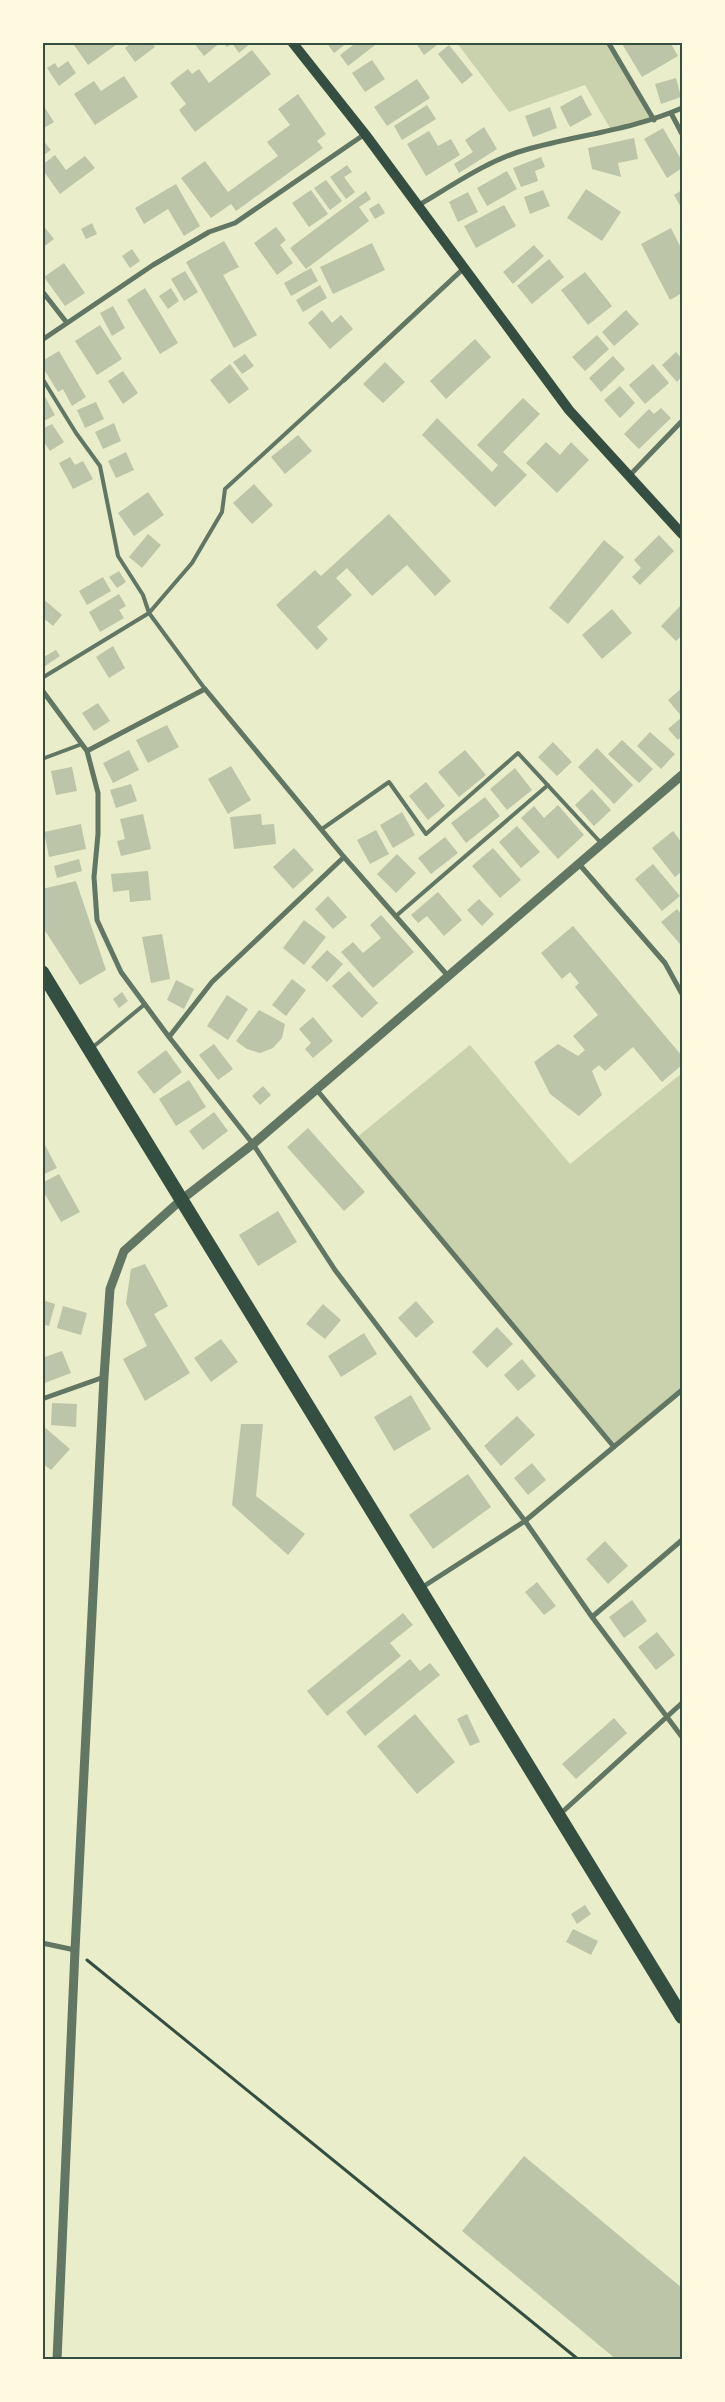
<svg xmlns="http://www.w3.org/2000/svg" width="725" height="2402" viewBox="0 0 725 2402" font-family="'Sofia Sans Condensed',sans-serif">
<rect width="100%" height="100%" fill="#e9edc9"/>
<path fill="#cad2ad" d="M457,43H607L654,120L611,130L585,85L509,112Z
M470,1045L570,1164L682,1073V1390L614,1447L356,1138Z"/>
<path fill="#bcc5a7" d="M72,42H120L88,65Z
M132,42H151L155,47L135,62L125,48Z
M193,42H221L204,56Z
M223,42H252L239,53L232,43L227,47Z
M326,42H348L334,53Z
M357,42H379L348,66L340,55Z
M415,42H441L424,55Z
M621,42H670L678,56L642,77Z
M449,45L473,75L462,84L438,54Z
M252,50L271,74L195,132L179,110L186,104L170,83L188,69L192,74L199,69L209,83Z
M372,60L385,79L365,92L352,73Z
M68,61L76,73L59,86L47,68L55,63L58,68Z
M124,76L138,97L95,125L74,94L94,81L101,91Z
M676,78L681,97L661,104L655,84Z
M417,79L430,98L387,126L374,107Z
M298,94L326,134L317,141L323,148L236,211L231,204L211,218L181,178L205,161L228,192L278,156L267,142L290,125L278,109Z
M581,95L592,115L570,127L560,107Z
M427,105L436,119L402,140L394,126Z
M550,107L557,128L533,137L525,116Z
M45,108L54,122L42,129V109Z
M484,127L497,149L459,173L454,164L473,152L465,140Z
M663,128L682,161V168L667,178L644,139Z
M429,131L438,146L451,139L460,155L426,176L407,144Z
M634,138L638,159L618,163L621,177L592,169L588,148Z
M42,139L51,150L42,156Z
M55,155L66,170L85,156L95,168L60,194L42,169V165Z
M541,157L545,167L535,171L538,181L521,187L513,168Z
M347,165L352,172L344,177L355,192L346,199L330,177Z
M507,171L517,189L487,206L477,188Z
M326,180L342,201L330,210L314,188Z
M176,184L200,226L184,236L168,209L144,224L135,208Z
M586,189L621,212L602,241L567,218Z
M311,190L328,214L309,227L292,203Z
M543,190L550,206L530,214L524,197Z
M682,190V209L674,195Z
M366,191L371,199L359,207L369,221L306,269L290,248Z
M468,192L478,212L458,222L449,202Z
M379,203L385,213L375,219L369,209Z
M504,205L516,226L476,248L464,226Z
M92,223L97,234L86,239L81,229Z
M42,224L54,239L42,248Z
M276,227L286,240L280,245L293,263L277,275L254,243Z
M671,228L682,250V293L670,300L641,244Z
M224,241L239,267L223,275L257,335L234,348L186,262Z
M372,243L385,270L333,294L320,267Z
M534,245L544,256L513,284L503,272Z
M132,249L140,261L130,268L122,256Z
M549,259L564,277L532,304L517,286Z
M64,263L85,293L65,306L44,277Z
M311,268L318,281L291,296L284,283Z
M185,271L198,292L184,301L171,279Z
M585,272L612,306L588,325L561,290Z
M320,285L327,298L303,312L296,300Z
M145,288L178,343L160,354L127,300Z
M171,288L179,301L168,309L159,296Z
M113,306L125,328L112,336L100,313Z
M322,310L332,323L341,315L353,329L330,349L308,323Z
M626,310L639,324L614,346L602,332Z
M100,325L122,359L97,375L75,341Z
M597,335L609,349L585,371L572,357Z
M475,339L491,357L446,399L430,381Z
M59,351L86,397L72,406L63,389L58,392L42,366V361Z
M676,352L682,359V376L677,382L662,365Z
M245,354L254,366L242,374L233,362Z
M613,356L625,369L601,392L589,378Z
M385,362L405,382L383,403L363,384Z
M230,364L249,389L229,404L210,380Z
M653,364L669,383L645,404L629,385Z
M123,371L138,393L123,404L108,381Z
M620,386L635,403L620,418L604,400Z
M44,395L55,415L42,422V396Z
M523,398L540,414L503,452L527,475L495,507L422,435L437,418L492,472L498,465L477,445Z
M96,402L104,419L85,428L77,410Z
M661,408L671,418L639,449L624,434L649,409L654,414Z
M114,423L121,441L103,449L95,432Z
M52,424L64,442L50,451L42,439V429Z
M298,435L312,451L285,474L271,457Z
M546,442L560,455L571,442L589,460L557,493L526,463Z
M126,452L134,470L116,478L108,461Z
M70,457L75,465L83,461L93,479L73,489L59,463Z
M254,484L273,505L252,524L233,503Z
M148,492L164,515L134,536L118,513Z
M389,514L451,581L435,596L407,565L372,596L347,568L336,578L352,595L317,627L328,639L317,650L276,605L315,570L321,576Z
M148,534L161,545L142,568L129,557Z
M659,535L674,551L640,585L632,577L641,568L634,560Z
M604,540L624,557L568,624L549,608Z
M119,571L126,582L117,588L109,577Z
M103,577L111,591L87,605L79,591Z
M119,594L126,606L119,610L124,618L100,632L89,612Z
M42,598L62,615L53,626L42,617Z
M682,604V635L676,641L661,626Z
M612,609L632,633L602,659L582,635Z
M113,646L125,668L109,678L96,657Z
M56,650L60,656L42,668V658Z
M682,688V717L668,700Z
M98,703L110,721L94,731L82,713Z
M682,717V736L678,740L668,729Z
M167,725L179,747L148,763L136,740Z
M650,732L675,754L661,769L637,746Z
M622,740L653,769L639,783L608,754Z
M553,742L572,762L557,776L538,757Z
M597,748L633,785L614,804L578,767Z
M129,750L139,770L113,783L103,763Z
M465,750L486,775L459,797L438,772Z
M231,766L251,800L228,814L208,779Z
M72,767L77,791L56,795L51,771Z
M515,768L532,790L507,810L490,789Z
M426,782L445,806L428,820L409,796Z
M131,784L137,801L116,808L110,790Z
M592,789L611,810L594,826L575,805Z
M485,797L500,816L466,843L451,823Z
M558,805L584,835L558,859L521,818L534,806L544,818Z
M402,812L415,835L393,848L380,825Z
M143,814L151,849L121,856L117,841L125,839L120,819Z
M261,814L262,825L274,824L276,844L234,849L230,817Z
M81,824L86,849L49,857L44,832Z
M517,826L540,852L521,868L499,842Z
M376,830L389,854L370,864L357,840Z
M673,831L682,843V871L675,877L652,848Z
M445,837L458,853L431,874L418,858Z
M294,848L314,870L293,889L273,867Z
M493,848L521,880L500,898L472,866Z
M397,854L416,873L396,893L377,874Z
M79,859L82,871L57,878L54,866Z
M653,864L680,896L662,911L635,879Z
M148,871L151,900L130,902L129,890L113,892L111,874Z
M76,881L106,970L80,985L42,926V889Z
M438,892L462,920L444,936L427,916L418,923L411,915Z
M328,896L347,917L333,929L315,909Z
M479,899L494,914L482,926L467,910Z
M677,909L682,915V942L680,944L661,922Z
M381,915L414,952L373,988L341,952L353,942L363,953L381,938L370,925Z
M304,920L326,937L304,965L283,948Z
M573,926L682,1056V1065L662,1082L633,1047L605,1071L599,1065L592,1071L602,1095L579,1116L550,1094L534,1062L558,1044L578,1056L585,1050L573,1036L598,1015L575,987L579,983L570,972L562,979L541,953Z
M162,934L170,979L151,983L142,937Z
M327,950L343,964L327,982L311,967Z
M349,971L378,1003L362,1018L332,986Z
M292,979L306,990L286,1016L272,1005Z
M176,980L194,989L184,1009L167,1000Z
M122,992L128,1001L119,1008L113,999Z
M227,995L248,1009L228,1040L207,1026Z
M259,1010L285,1024L282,1038L273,1048L260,1053L247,1049L236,1041Z
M313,1017L333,1041L313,1058L305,1049L311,1043L299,1029Z
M214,1044L233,1069L218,1080L199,1055Z
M166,1050L182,1072L154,1094L137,1072Z
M189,1080L206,1107L176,1126L159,1099Z
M263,1086L271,1095L260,1105L252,1096Z
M214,1112L228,1131L203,1150L189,1131Z
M308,1128L365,1192L344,1211L287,1147Z
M44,1143L57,1168L42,1175V1144Z
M59,1174L80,1212L61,1222L42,1189V1183Z
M278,1211L297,1242L258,1266L239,1235Z
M145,1264L168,1306L154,1314L190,1373L145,1401L123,1359L147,1346L126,1303L131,1269Z
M42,1300L55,1304L49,1326L42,1324Z
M416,1301L434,1322L416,1338L398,1318Z
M323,1304L341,1320L325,1339L306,1324Z
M63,1306L87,1313L81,1335L57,1328Z
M497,1327L513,1344L487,1368L472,1352Z
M364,1333L377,1354L341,1377L328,1356Z
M221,1339L238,1362L211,1382L194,1358Z
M62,1351L71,1373L42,1384V1358Z
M522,1359L536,1376L518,1391L504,1375Z
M411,1395L431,1429L394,1451L374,1417Z
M52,1403L77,1404L76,1427L51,1425Z
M517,1416L535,1435L501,1466L484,1446Z
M241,1424H263L256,1496L305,1534L288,1555L232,1505Z
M42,1425L70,1449L51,1470L42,1463Z
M532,1463L546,1480L528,1495L514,1478Z
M468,1474L491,1507L433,1549L409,1515Z
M605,1541L628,1566L608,1584L586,1559Z
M537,1582L556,1606L544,1615L525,1592Z
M632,1600L647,1621L624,1638L609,1617Z
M403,1613L413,1625L390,1643L401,1656L327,1716L307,1691Z
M657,1632L675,1655L656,1670L638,1647Z
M410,1659L420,1671L430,1663L440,1675L365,1736L346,1712Z
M415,1714L455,1762L417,1794L377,1746Z
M467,1714L480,1742L470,1746L457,1719Z
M614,1718L627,1733L576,1779L562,1764Z
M585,1905L591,1914L577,1924L571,1914Z
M573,1929L598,1941L591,1955L566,1942Z
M524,2156L682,2288V2360H617L462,2231Z"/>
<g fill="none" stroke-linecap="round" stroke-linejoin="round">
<path stroke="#344e41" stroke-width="3" d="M87,1960L579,2360"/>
<path stroke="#617663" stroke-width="4" d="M42,378L76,433L100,466L118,556L143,595L149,613L42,678
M205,689L149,613L192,563L222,512L225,489L344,380
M42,759L82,744
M322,829L389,782L426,834L518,753L602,844
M396,916L548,785
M93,1047L145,1004"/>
<path stroke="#617663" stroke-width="5" d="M608,42L654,120
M42,45L45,42
M671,113L682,134
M417,206C450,187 488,160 525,150C577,135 632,130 682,108
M42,291L67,323
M42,340L153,265L209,232L235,223L365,134
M344,380L463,269
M629,476L682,421
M42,690L87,751L98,793V834L94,877L97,920L121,972L169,1037L253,1144L335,1270L525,1521L592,1617L682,1737
M87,751L205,689L344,857L448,976
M579,864L665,963L682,994
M169,1037L212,982L344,857
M316,1089L614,1447
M42,1399L104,1377
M421,1588L525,1521L682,1390
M592,1617L682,1540
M559,1815L682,1703
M42,1943L75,1950"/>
<path stroke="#617663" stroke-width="9" d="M57,2360L75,1950L104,1377L110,1289L124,1251L181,1200L253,1144L682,775"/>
<path stroke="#344e41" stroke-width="10" d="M292,42L365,134L569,410L682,534"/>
<path stroke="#344e41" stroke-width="14" d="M42,972L682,2017"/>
</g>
<rect width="725" height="2402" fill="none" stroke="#fefae0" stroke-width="88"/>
<rect x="44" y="44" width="637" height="2314" fill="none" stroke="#344e41" stroke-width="2"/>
</svg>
